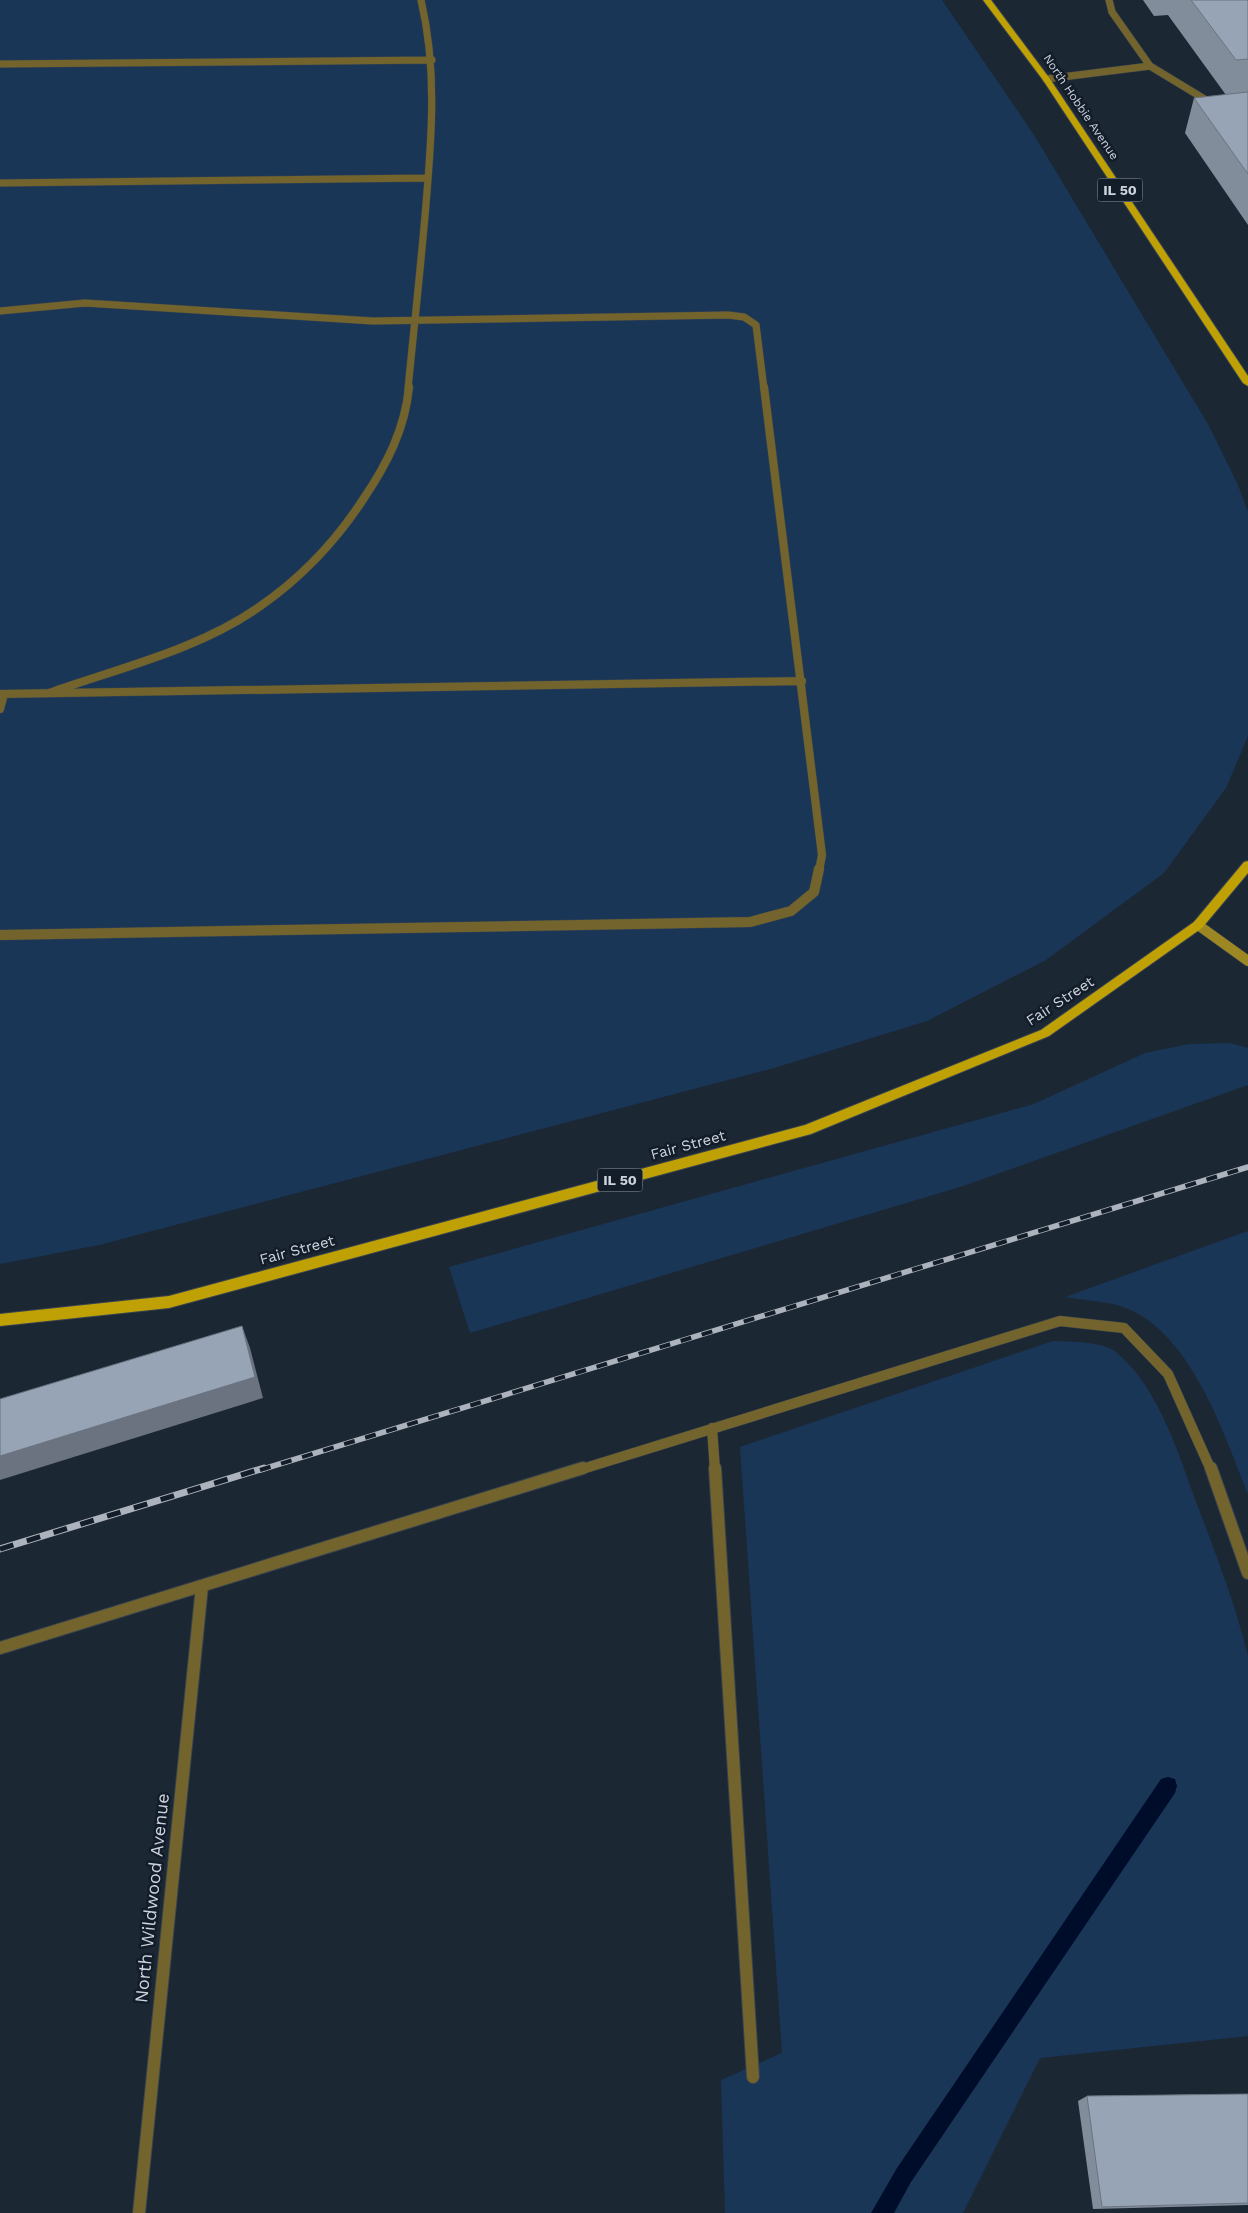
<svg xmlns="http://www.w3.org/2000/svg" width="1248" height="2213" viewBox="0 0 1248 2213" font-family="'Work Sans',sans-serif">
<rect width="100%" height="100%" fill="#1c2734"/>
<path fill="#1a3657" d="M0,0H942L1034,135L1209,426L1238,485L1248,512V736L1226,788L1164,873L1046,960L927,1021L774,1068L99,1245L0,1264Z
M1230,1043L1248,1048V1085L960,1187L470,1333L449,1267L1034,1104L1145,1053L1189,1044Z
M1248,1231V1494C1223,1432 1189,1325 1117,1305C1101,1301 1082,1300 1065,1297Z
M1053,1341C1069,1342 1103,1341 1116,1352C1162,1391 1179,1458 1200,1512C1218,1560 1236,1607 1248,1656V2036L1040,2058L963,2213H725L721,2080L782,2053L740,1447Z"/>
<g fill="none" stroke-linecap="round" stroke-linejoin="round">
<path fill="#000d2a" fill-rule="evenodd" d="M1168,1777L1175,1779L1177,1786L1175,1793L911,2182L894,2213H871L897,2168L1161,1779Z"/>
<defs>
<path id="lane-far3" d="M0,64L432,60
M1150,66L1211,103
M1046,79L1150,66L1112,12L1109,0
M0,183L428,178
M0,311L85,303L373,321L728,315L744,317L756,325L764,389
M408,389C414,327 421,265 426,204C432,134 437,68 421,0"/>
<path id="lane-far2" d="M764,387L822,855L819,871
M49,693C119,668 198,650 259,607C300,579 337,540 364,498C387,464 405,429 409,387
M0,694L802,681
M0,709L4,694"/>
<path id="lane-far1" d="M0,935L750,922L791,911L814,892L819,869
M712,1428L715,1470
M579,1470L1060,1321L1124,1328L1168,1374L1211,1470"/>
<path id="lane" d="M715,1468L753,2077
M1211,1468L1248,1573
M0,1648L583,1468"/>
<path id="street" d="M139,2213L202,1586"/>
<path id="secondary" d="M1198,925L1248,961"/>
<path id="primary" d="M983,0H991L1050,79L1248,376V386L1243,383L1043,80Z
M1248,861V873L1202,928L1049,1036L811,1134L169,1308L0,1326V1314L169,1296L805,1125L1041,1030L1194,922L1244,862Z"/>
</defs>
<use href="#lane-far3" stroke="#38434f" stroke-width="8"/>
<use href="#lane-far2" stroke="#38434f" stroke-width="9"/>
<use href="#lane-far1" stroke="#38434f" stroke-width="11"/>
<use href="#lane" stroke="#38434f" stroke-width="14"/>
<use href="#street" stroke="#38434f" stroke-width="14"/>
<use href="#secondary" stroke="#38434f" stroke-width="11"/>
<use href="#primary" stroke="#38434f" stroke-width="2"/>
<use href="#lane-far3" stroke="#72642c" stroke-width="7"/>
<use href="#lane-far2" stroke="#72642c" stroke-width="8"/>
<use href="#lane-far1" stroke="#72642c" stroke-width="10"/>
<use href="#lane" stroke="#72642c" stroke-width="12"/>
<use href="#street" stroke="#72642c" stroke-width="12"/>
<use href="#secondary" stroke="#9d8722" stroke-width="10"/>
<use href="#primary" fill="#bfa105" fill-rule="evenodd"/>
<defs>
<path id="rail-far1" d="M260,1470L1248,1167"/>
<path id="rail" d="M0,1549L264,1468"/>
</defs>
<use href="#rail-far1" stroke="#acb3bd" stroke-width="5.5"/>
<use href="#rail" stroke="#acb3bd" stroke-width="7"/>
<use href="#rail-far1" stroke="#131d2a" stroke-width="4" stroke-dasharray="11" stroke-linecap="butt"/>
<use href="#rail" stroke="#131d2a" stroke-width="5" stroke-dasharray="14" stroke-linecap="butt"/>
</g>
<path fill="#828d9c" d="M1143,0H1248V225L1185,133L1194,98L1226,95L1168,15L1154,16Z
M1248,2094V2205L1093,2209L1078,2101L1087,2096Z"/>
<path fill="#6a737f" d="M242,1326L250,1348L263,1398L0,1480V1456Z"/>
<path fill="#97a4b5" stroke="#6a737f" d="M1191,0H1248V59L1236,60Z
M1248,92V174L1194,98Z
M242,1326L255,1377L0,1456V1399Z
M1248,2094V2203L1102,2207L1087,2096Z"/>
<g text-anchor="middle" stroke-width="5" stroke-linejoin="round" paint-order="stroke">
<g font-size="12" fill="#ccd3dc" stroke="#131d2a">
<text transform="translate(1081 107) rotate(56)" y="4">North Hobbie Avenue</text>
</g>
<g fill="#131d2a" stroke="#949ca7" stroke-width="1">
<rect x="1097.5" y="178.5" width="45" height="23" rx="4"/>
<rect x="597.5" y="1168.5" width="45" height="23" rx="4"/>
</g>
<g font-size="14" font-weight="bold" fill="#ccd3dc">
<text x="1120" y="195">IL 50</text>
<text x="620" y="1185">IL 50</text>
</g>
<g font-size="15" fill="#ccd3dc" stroke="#131d2a">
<text transform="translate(1060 1001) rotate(-33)" y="5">Fair Street</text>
<text transform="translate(688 1145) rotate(-15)" y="5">Fair Street</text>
<text transform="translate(297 1250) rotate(-15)" y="5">Fair Street</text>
</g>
<g font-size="18" fill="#ccd3dc" stroke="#131d2a">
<text transform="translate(152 1898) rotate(-84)" y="6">North Wildwood Avenue</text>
</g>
</g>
</svg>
